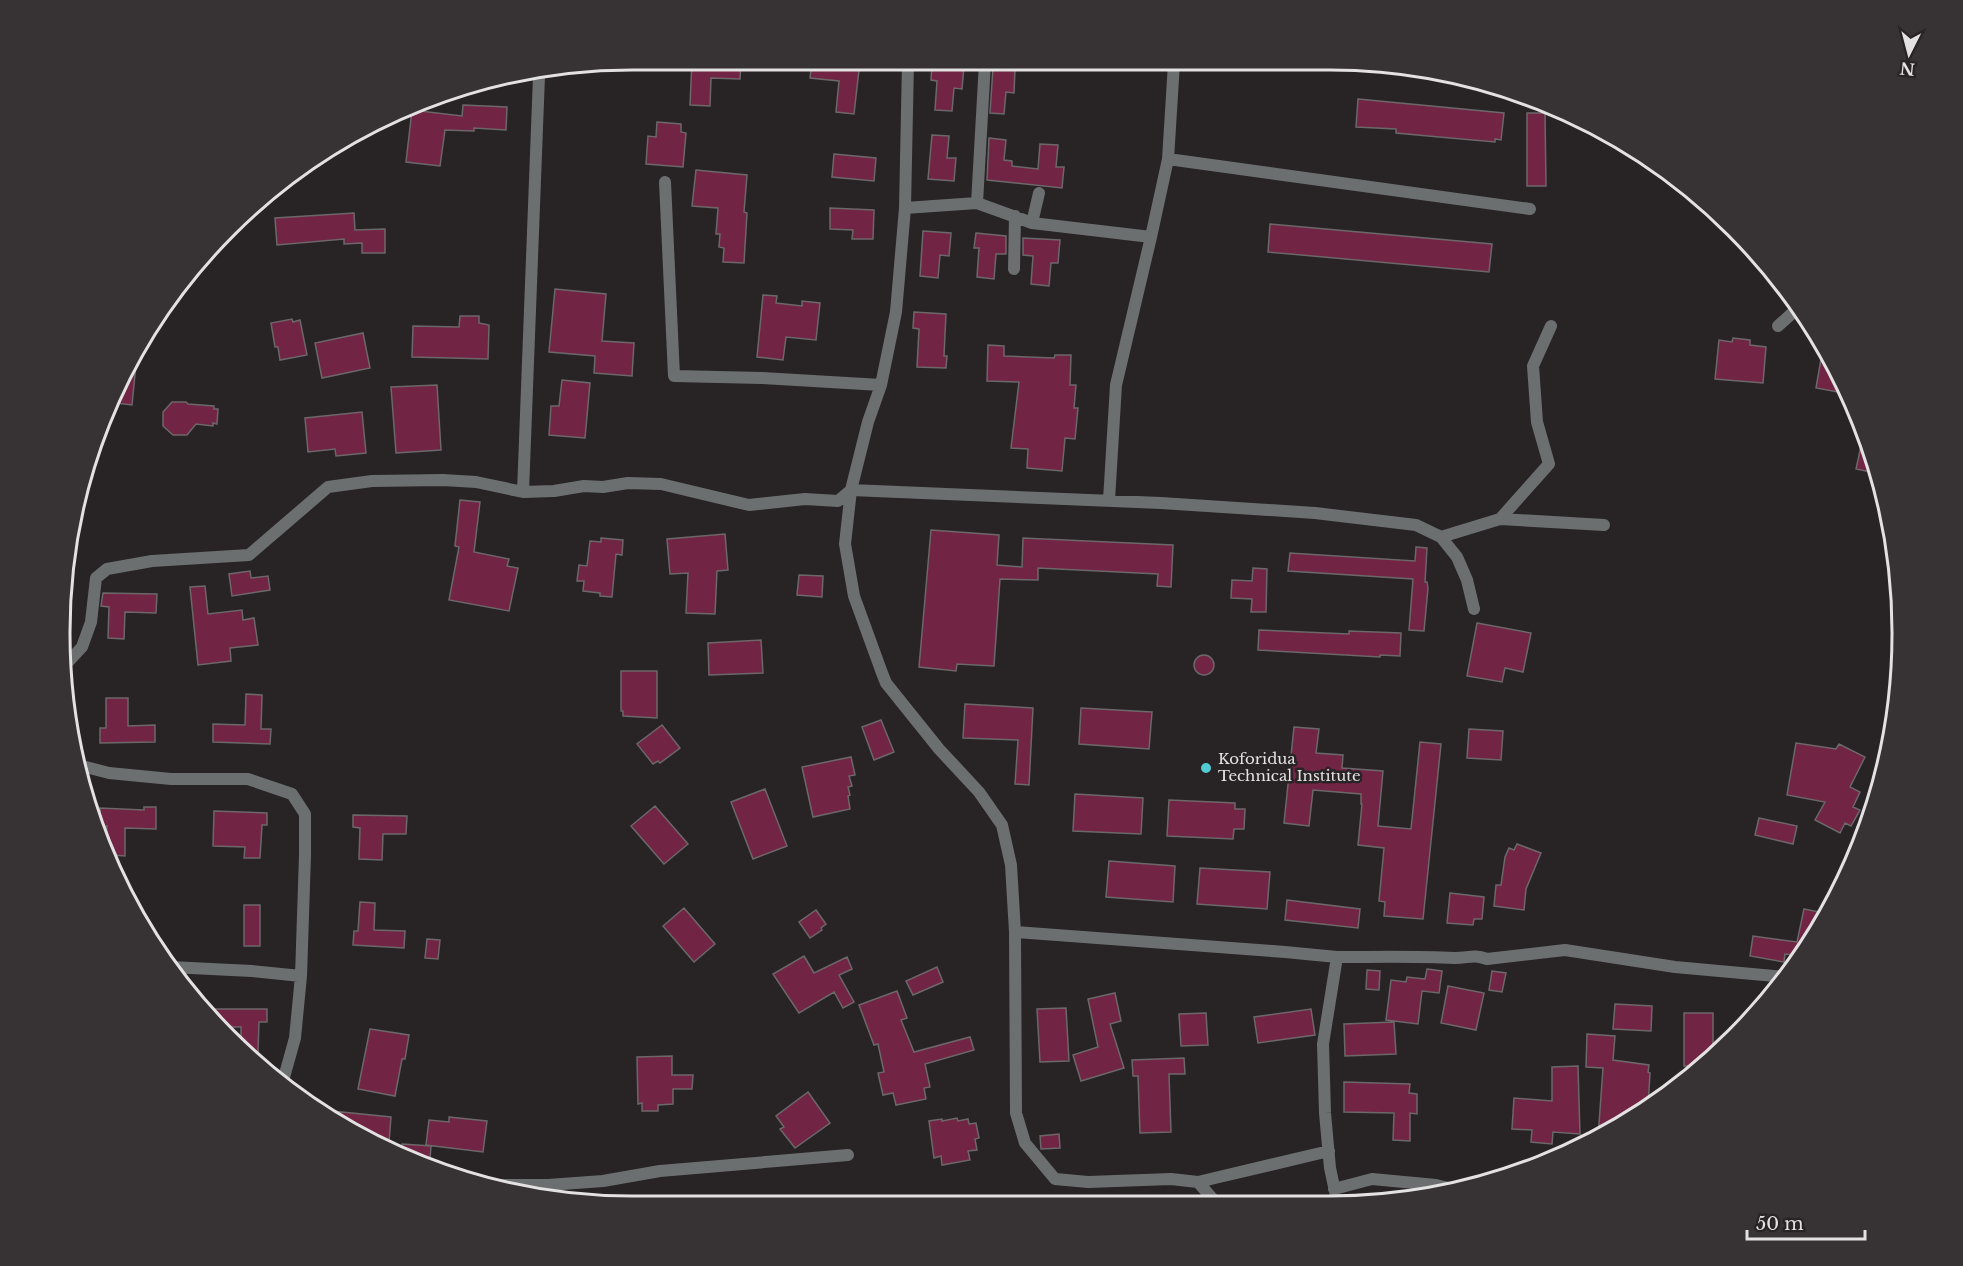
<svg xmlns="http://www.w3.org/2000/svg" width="1963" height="1266" viewBox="0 0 1963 1266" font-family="'Libre Baskerville',serif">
<rect width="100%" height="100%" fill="#282325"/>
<path fill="#712444" stroke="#6c6769" stroke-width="1.5" d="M692,60L741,61L740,79L711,78L710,106L690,105Z
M812,61H860L854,114L836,112L839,81L810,78Z
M932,64L964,66L962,89L954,88L952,111L935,110L937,81L931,80Z
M993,68L1015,69L1014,93L1006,92L1004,114L990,113Z
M1358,99L1504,113L1501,140L1495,139V142L1439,137L1396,133V129L1356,127Z
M463,105L507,107L506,130L474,128V131L445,130L440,166L406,162L412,110L462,116Z
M1527,113H1545L1546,186H1527Z
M657,122L681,124V132L686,133L683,167L646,164L648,136L656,137Z
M932,135L949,136L947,158H956L954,181L928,179Z
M989,138L1006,140L1004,160L1012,161V166L1038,169L1040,144L1058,145L1056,167H1064L1062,188L987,180Z
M834,154L876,158L874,181L832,177Z
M696,170L747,175L744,212L747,213L744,263L723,262L724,248L719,247L720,234H716L718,208L692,206Z
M830,208L874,210L873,239H852L853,230L830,229Z
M354,213L355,230L385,229V253H362V243L344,244V239L277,245L275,218Z
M1270,224L1492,244L1489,272L1268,252Z
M923,231L951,233L949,256L940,255L938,278L920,276Z
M976,233L1006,236V254H996L994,279L977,277L979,248H974Z
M1023,238L1060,240L1058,263H1051L1049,286L1031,284L1033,256L1023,255Z
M555,289L606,294L602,341L634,343L632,376L594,373L595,356L549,352Z
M763,295L777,296L776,303L802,306V301L820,303L816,340L786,337L783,360L757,357Z
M914,312L946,314L944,356H947L946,368L917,367L919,329L913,328Z
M460,316H479V323L489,325L488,359L412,357L413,326L459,327Z
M292,319L293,322L300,320L307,355L280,360L278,347H275L271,323Z
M363,333L370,368L322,378L315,343Z
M1733,338L1750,340V345L1766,347L1763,383L1715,379L1719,340L1732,342Z
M988,345L1004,346V356L1054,358L1055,355H1071L1070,385H1076L1074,408H1078L1075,439L1065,438L1062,471L1027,468L1028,449L1011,448L1019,382L987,381Z
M1821,359L1832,361L1844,379L1849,394L1816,388Z
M136,364L132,405L115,403Z
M562,380L590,383L585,438L549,435L551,406H559Z
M437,385L441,450L396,453L391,387Z
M172,402H186L188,404L214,406V409H218L217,424L213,423V426L196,424L187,435H173L163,426V412Z
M362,412L366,453L336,456L335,449L308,452L305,418Z
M1864,432L1874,460L1880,474L1856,469Z
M460,500L480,502L474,552L509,559L507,566L518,568L509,611L449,600L459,547L455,546Z
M931,530L999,535L997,565L1022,567L1023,538L1173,545L1171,587L1157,586L1158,574L1038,568V580L1000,579L994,666L957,664L956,671L919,667Z
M725,534L728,570L717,571L715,614L686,613L688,573L670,574L667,539Z
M601,538L623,540L622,555L616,554L612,597L600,596V593L583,591L584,581H577L579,565L587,566L590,541L601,542Z
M1416,547L1427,548L1425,582H1427L1428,588L1424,631L1409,630L1413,579L1288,571L1290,553L1415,561Z
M1253,568L1267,569L1266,612H1251L1252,599L1231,598L1232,580L1252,581Z
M250,571L251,578L268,576L270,590L232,596L229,574Z
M799,575L823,576L822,597L797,595Z
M205,586L208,614L242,610L243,620L254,618L258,645L230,648L231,661L198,665L190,587Z
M103,593L157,594L156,613L125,612L124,639L108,638L109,607L101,606Z
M1477,623L1531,633L1523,672L1505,668L1502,682L1467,676Z
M1259,630L1349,634V631L1401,633L1400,656L1380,655V657L1258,650Z
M761,640L763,673L709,675L708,643Z
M1194 665a10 10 0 1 1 20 0a10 10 0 1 1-20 0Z
M621,671H657V718L623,716V711H621Z
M246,694L262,695L261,729H271L270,744L213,742V724L245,725Z
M106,698H128V726L155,725V742L100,743V728H106Z
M965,704L1033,708L1029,785L1015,784L1018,740L963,738Z
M1081,708L1152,712L1149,749L1079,744Z
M881,720L894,752L874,760L862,727Z
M662,725L680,748L660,763L658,761L653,764L637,744Z
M1294,727L1319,729L1316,753L1343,755L1342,768L1383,771L1378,826L1411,829L1420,742L1441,744L1423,919L1384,916L1385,902L1379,901L1384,848L1358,845L1362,804H1361V794L1313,790L1309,826L1284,823Z
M1469,729L1503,731L1501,760L1467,758Z
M1796,743L1836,749L1839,744L1865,757L1850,787L1860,792L1853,807L1860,810L1851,826L1845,823L1840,833L1815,820L1825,802L1787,795Z
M851,757L855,775L849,776L852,786L848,787L850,795L848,796L850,809L813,817L802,767Z
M765,789L787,846L753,859L731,802Z
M1075,794L1143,798L1141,834L1073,831Z
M1169,800L1235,803V809H1245L1244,829H1234L1233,839L1167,836Z
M655,806L688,844L664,864L631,826Z
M144,807H156V829L125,828V856L113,855L106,840L107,826H100V808L144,810Z
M214,811L267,813V825H262L260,858H244L245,847L213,846Z
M353,815L407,816L406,834H383L382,860L359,859L360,828L353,827Z
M1759,818L1797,826L1793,844L1755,835Z
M1517,844L1541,853L1526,889L1524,910L1494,906L1496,885H1501L1505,857L1509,848L1514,850Z
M1109,861L1175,866L1173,902L1106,897Z
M1200,868L1270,872L1267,909L1197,904Z
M1450,893L1484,897L1482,919H1474L1473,925L1447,923Z
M1287,900L1360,909L1358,928L1285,920Z
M360,902L375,903L374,930L405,931L404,948L353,945L354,931H358Z
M244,905H260V946H244Z
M684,908L715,944L694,962L663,926Z
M1804,909L1829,914L1791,968L1794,955L1785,954L1784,962L1750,956L1753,936L1797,942Z
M816,910L826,924L821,928L822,930L810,938L799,922Z
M427,939L440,940L438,959L425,958Z
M804,956L814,973L847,957L852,969L839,975L854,1002L843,1008L834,992L799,1013L773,974Z
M937,967L943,982L913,995L906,981Z
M1427,969L1442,971L1439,993L1422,991L1418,1024L1386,1020L1391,980L1406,982L1407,977L1425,979Z
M1367,970L1380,971L1379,990L1366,989Z
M1492,971L1506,973L1502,992L1489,990Z
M1448,986L1484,993L1476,1030L1441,1023Z
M897,991L907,1018L901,1020L914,1052L970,1037L974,1050L925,1064L930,1087L924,1088L926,1099L896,1105L893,1093L883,1095L878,1073L884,1072L878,1044L874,1045L859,1005Z
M1115,993L1121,1021L1110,1024L1124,1068L1081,1081L1073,1055L1098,1047L1088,999Z
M1615,1004L1652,1006L1651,1031L1613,1029Z
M1066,1008L1069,1061L1040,1062L1037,1009Z
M207,1009H267V1022H259L258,1052H245L241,1047V1027H223Z
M1311,1009L1315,1035L1258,1043L1254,1017Z
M1206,1013L1208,1045L1181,1046L1179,1014Z
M1684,1013H1713V1056L1702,1066H1684Z
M1394,1022L1396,1054L1345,1056L1344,1024Z
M370,1029L409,1035L405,1059H402L395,1096L358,1089Z
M1587,1034L1615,1036L1613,1060L1649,1065L1648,1072L1650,1073L1648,1107L1598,1138L1603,1068L1586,1067Z
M672,1056V1075H693L692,1089H673V1104L658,1105V1111H642V1103L638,1104L637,1057Z
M1184,1058L1185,1074H1169L1171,1132L1140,1133L1138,1076H1133L1132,1060Z
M1578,1066L1580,1134L1553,1132L1552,1144L1531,1142L1532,1130L1512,1129L1514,1098L1552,1101V1067Z
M1344,1082L1410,1084L1409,1093L1417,1094V1114L1410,1113V1141L1393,1140L1394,1113L1344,1112Z
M808,1092L830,1123L795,1148L780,1129L784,1127L776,1116Z
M332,1111L391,1117L389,1142H380Z
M449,1117L487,1121L483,1152L426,1145L429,1120L449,1122Z
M957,1118L958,1121L968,1119L969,1124L976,1123L979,1138L975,1139L977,1150L968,1151L970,1160L942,1165L941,1156L934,1158L929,1121L942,1119V1121Z
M1059,1134L1060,1148L1041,1149L1040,1136Z
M402,1144L431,1146L430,1159L405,1157L401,1155Z"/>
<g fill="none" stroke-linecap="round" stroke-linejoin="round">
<path stroke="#6c6f6f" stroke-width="12" d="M908,62L905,208L896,312L881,385L868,422L851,490L845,544L854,596L882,673L886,683L939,749L979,792L1002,825L1011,865L1015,932L1285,952L1337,957L1323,1044L1325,1113L1330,1168L1338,1205
M1168,159L1530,209
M665,182L674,376L762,378L881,385
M977,203L985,62
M905,208L977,203L1032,223L1151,237
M1032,223L1039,193
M1014,269L1015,216
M1778,326L1799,307
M523,492L554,491L584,486L603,487L628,483L661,484L749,505L805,499L838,501L851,490L1161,503L1315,513L1416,525L1441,537L1457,557L1467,580L1474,609
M1109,500L1116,385L1151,237L1168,159L1174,63
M1500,519L1604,525
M1441,537L1500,519L1549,464L1537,422L1533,366L1551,326
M68,662L82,647L91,622L96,578L107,569L152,561L249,555L328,487L372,481L443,480L476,482L523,492L539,76
M78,765L109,773L171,779H248L292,794L305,814V855L301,976L295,1038L283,1081
M1015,932L1016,1113L1025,1143L1055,1179L1088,1182L1171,1179L1198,1182L1217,1204
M1337,957C1376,957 1416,956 1455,958C1469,958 1473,954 1487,959L1565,950L1675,967L1785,977
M170,967L252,971L301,976
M1198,1182L1329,1151
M498,1185H548L603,1181L660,1171L848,1155
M1334,1189L1372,1179L1436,1185L1457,1190"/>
</g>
<circle fill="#51ccd4" stroke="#282325" stroke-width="2" cx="1206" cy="768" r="6"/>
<g text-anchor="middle" stroke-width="5" stroke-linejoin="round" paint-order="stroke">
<g font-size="15" fill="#e4e1e2" stroke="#282325" text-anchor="start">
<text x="1218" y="764">Koforidua<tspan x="1218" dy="17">Technical Institute</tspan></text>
</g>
</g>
<path d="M0 0H1963V1266H0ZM632 70H1330A562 562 0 0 1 1892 632V634A562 562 0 0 1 1330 1196H632A562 562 0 0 1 70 634V632A562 562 0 0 1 632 70Z" fill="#373234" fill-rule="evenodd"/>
<path fill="none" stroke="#e4e1e2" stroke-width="3" d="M632 70H1330A562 562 0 0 1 1892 632V634A562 562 0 0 1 1330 1196H632A562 562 0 0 1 70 634V632A562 562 0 0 1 632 70Z"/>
<g transform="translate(1909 54) rotate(186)" stroke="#282325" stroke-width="4.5" paint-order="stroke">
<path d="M0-4.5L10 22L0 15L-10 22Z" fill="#e4e1e2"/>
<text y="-9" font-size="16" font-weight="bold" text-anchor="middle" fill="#e4e1e2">N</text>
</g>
<path d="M1747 1230v9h118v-9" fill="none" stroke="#e4e1e2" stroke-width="3"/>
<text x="1756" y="1230" font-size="18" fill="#e4e1e2" stroke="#282325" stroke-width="4.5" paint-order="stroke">50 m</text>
</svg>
